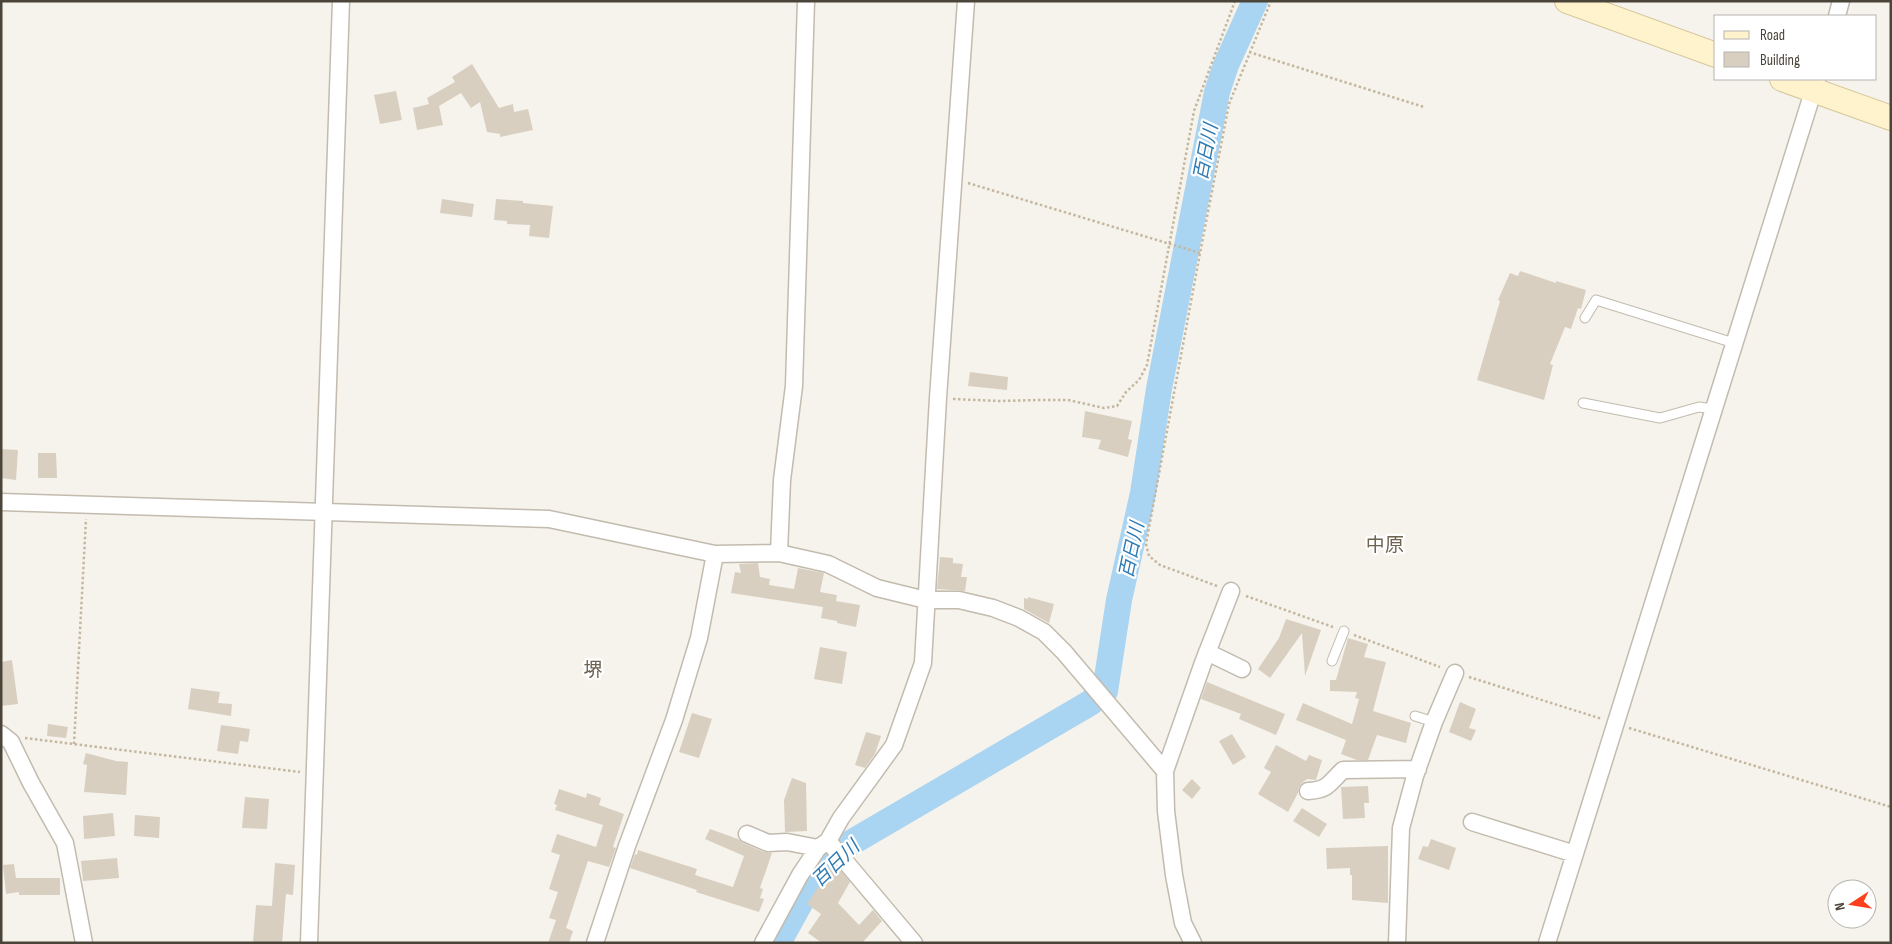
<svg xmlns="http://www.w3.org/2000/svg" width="1892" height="944" viewBox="0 0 1892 944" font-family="'Sofia Sans Condensed','Noto Sans JP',sans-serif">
<rect width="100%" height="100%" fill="#f6f3ec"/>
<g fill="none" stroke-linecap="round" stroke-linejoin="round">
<path stroke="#a9d4f2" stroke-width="26" d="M778,943L814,878L830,859L849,844L1090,703L1105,691L1119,600L1143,493L1159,389L1217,92L1226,65L1255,1"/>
</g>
<path fill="#d8cfc1" d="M472,64L499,108L513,104L514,112L528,109L533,130L500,137V134L487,132L480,102L471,108L461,93L439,106L443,125L417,130L413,108L429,104L427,98L455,82L452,77Z
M396,91L402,120L380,124L374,95Z
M442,199L474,204L472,217L440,213Z
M496,199L523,201V203L553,206L549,238L529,236L530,225L507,224V221L494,220Z
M1520,271L1556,283V281L1586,290L1581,309L1578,308L1571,329L1565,327L1550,364L1553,365L1544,400L1477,380L1500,301L1498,300L1510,273L1518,276Z
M970,372L1008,377L1007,390L968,386Z
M1085,411L1132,421L1128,439L1132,440L1128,457L1098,449L1101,440L1082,437Z
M1,449L18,450L16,480L1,478Z
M38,453H56L57,478H38Z
M940,557L953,558V563L963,564L961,577H967L965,591L937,589Z
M758,563L760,577L770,579L769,585L794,589L798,568L824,573L820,592L837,595L836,601L860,605L856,627L837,623V621L821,618L823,607L731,593L735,572L741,573L739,564Z
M1028,597L1054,604L1049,623L1024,609V598L1028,599Z
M1286,619L1321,630L1305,676L1302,633L1270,678L1258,669L1279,638Z
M1348,638L1368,644L1364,657L1386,662L1373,711L1411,723L1406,743L1377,735L1368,760H1357L1341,754L1346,740L1296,720L1303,703L1352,724L1359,699L1355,698L1357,692L1330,691V680H1336Z
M820,647L847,652L842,684L814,679Z
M12,660L18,704L1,706V662Z
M1207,682L1285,714L1276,735L1239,719L1241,714L1201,699Z
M191,688L220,692L218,703L232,704L231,716L188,709Z
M1460,702L1476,709L1469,728L1476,730L1471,741L1449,732Z
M692,713L712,719L699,758L679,752Z
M48,724L68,727L66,738L47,736Z
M221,725L250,729L248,742L240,741L238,754L217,751Z
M866,732L881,736L875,754L865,768L855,765Z
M1232,734L1246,757L1233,765L1219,741Z
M1276,745L1306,761L1309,755L1322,760L1316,780L1307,779L1302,783L1299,787L1298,793L1288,812L1258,794L1271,772L1264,768Z
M86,753L116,761L128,762L126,795L84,792L87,765L83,764Z
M792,778L806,783L807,831L785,832L784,800Z
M1192,779L1201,788L1192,799L1182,790Z
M1368,786L1369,803H1364L1365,818L1343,819L1341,787Z
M559,789L586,798L587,793L601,798L599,805L624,814L613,847L616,848L609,867L588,861L566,928L573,931L569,943H548L556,920L549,918L558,892L549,889L560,855L551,852L557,834L596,847L603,825L555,810L557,805L554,804Z
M245,797L269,799L267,829L242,828Z
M1302,808L1327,824L1319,837L1293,821Z
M113,813L115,836L84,839L83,816Z
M135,815L160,817L159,838L134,836Z
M710,829L738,839L743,843L764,852L772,853L760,888L763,889L760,898L764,899L759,912L696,892L697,890L630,868L635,854L637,855L638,850L697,869L695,875L733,887L744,856L705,839Z
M1431,839L1456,848L1449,870L1418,859L1423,846L1428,847Z
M1388,846V903L1352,900V875H1350V868L1327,869L1326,848Z
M117,858L119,878L83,881L81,861Z
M275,863L295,865L293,895L286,894L282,943H253L256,905L272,906Z
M834,863L850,882L838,903L859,925L873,910L882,921L862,943H822L808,933L821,914L807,904Z
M14,864L16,878H60V895H19V892L6,894L3,865Z"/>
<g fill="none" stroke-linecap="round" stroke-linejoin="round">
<defs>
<path id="lane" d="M1585,318L1596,300L1734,343
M1583,403L1660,418L1699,407L1713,409
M1332,661L1344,631
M1415,716L1434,722"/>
<path id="street" d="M1837,16L1841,1
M1,502L549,519L715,554L779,553L828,564L877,588L926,600H959L993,608L1019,618L1044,632L1064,652L1165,771
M779,553L782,480L794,386L806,1
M1207,652L1242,669
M1,734L11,742L31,783L65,843L84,943
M1308,791C1329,790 1329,783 1343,770L1418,769
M1472,822L1575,854
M747,834L768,843L787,842L818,848
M828,841L914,943
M309,943L341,1
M595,943L627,846L674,720L699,638L715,554
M763,943L800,875L818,848L828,841L841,818L894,745L923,663L938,398L966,1
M1193,943L1183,923L1174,875L1166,811L1165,771L1203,663L1231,591
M1397,943L1401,828L1415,776L1434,722L1455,673
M1547,943L1817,79"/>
<path id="secondary" d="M1567,1L1716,55
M1782,79L1891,118"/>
</defs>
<use href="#lane" stroke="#c2bbae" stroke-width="11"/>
<use href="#street" stroke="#c2bbae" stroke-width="19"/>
<use href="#secondary" stroke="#d6c79b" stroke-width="26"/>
<path stroke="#c4b79f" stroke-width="2.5" stroke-dasharray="2.5 2.5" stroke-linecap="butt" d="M1249,52L1424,107
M968,183L1200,253
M953,399L999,401L1038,400H1068L1104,408L1117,406L1126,392L1139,380L1147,365L1194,111L1235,1
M1217,586L1160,565L1149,556L1146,544L1200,253L1229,104L1271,1
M1246,596L1333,627
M1354,635L1440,667
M1469,677L1602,719
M1629,728L1891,807
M25,738L300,772
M74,744L86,519"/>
<use href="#lane" stroke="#fff" stroke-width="9"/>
<use href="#street" stroke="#fff" stroke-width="16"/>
<use href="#secondary" stroke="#fff3cd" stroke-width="24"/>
</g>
<g text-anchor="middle" stroke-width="4.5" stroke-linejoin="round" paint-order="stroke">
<g font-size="19" font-style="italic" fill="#2e7ab2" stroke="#fff">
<text transform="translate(1205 152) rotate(-79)" y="7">百日川</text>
<text transform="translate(1131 550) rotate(-78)" y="7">百日川</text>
<text transform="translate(835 863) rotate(-44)" y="7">百日川</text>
</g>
<g font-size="19" fill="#6e6250" stroke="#fff">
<text x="1385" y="551">中原</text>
<text x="593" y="676">堺</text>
</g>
</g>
<rect width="1892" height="944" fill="none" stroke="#4b4439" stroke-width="5"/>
<rect x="1714" y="15" width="162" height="65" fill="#ffffff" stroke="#b7b4b0"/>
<rect x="1724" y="31" width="25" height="8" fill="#fff3cd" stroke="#b7b4b0"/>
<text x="1760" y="40" font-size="15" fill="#4b4439">Road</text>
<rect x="1724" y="52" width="25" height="15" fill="#d8cfc1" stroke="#b7b4b0"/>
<text x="1760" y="65" font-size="15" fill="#4b4439">Building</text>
<g transform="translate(1852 904) rotate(258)"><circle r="24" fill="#ffffff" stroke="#b7b4b0"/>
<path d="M0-4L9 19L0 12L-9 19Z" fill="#fc3f1d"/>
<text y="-8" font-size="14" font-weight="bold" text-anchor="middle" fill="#4b4439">N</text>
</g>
</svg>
